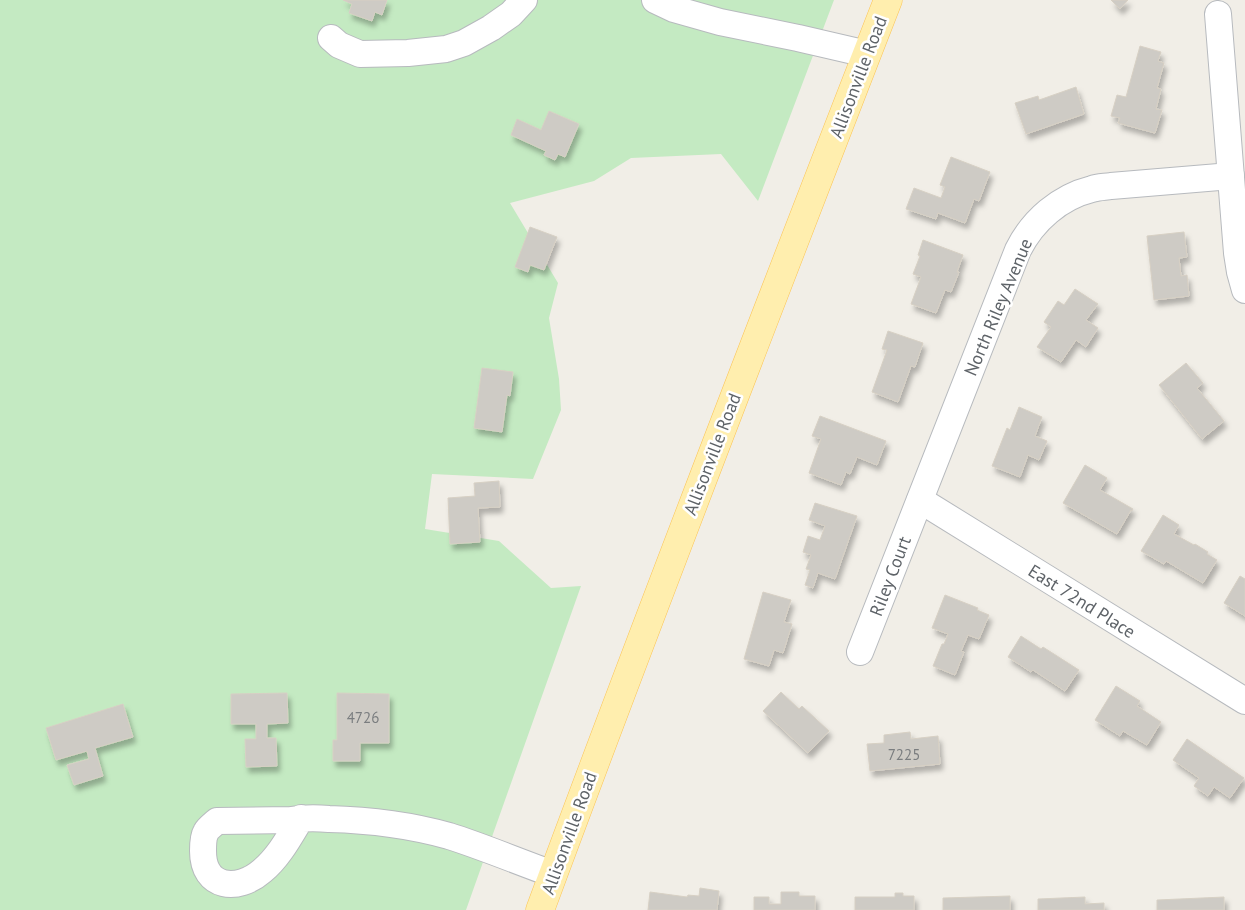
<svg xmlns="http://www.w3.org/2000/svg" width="1245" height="910" font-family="'PT Sans',sans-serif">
  <defs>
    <filter id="shadow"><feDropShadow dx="3" dy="5.5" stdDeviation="2.5" flood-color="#0004"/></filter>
  </defs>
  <rect width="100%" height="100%" fill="#f1eee7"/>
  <polygon fill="#c4eac2" points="0,0 834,0 758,201 721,154 631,158 594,181 510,203 558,283 549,318 559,379 561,410 533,479 432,474 425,529 499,541 551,588 581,586 466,910 0,910"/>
  <g fill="#cecbc5" stroke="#d7d0c4" filter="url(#shadow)">
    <polygon points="343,0 387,0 382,15 375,12 372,21 349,13 352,4"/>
    <polygon points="1111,0 1128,0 1120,9"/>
    <polygon points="1140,46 1161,52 1158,61 1164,63 1157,88 1161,89 1156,109 1162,110 1155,133 1118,123 1120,118 1111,116 1117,95 1126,97"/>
    <polygon points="1076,87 1084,114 1026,134 1015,103 1038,96 1039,100"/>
    <polygon points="549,111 579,124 565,157 558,154 555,160 544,155 546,151 511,135 517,119 541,130"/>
    <polygon points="951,157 990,172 979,201 974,199 965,223 938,213 936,219 906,209 914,188 941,198 945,187 940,185"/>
    <polygon points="530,227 557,237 544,270 530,265 528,272 515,267"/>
    <polygon points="1184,232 1187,257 1179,258 1181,276 1187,275 1189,296 1154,300 1147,236"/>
    <polygon points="923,240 963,255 957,272 959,272 951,292 945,290 936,313 911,304 921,277 913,274 920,256 918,255"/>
    <polygon points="1075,289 1098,304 1086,320 1098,328 1086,347 1076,340 1061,362 1037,347 1051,327 1044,322 1058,301 1064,305"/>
    <polygon points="888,331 923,343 915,367 911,366 898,402 872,392 887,350 882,349"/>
    <polygon points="1186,363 1203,383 1197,388 1224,421 1202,439 1159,385"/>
    <polygon points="482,368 513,372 510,396 507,395 502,432 474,428"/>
    <polygon points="1019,407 1042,417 1035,436 1047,441 1039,460 1028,455 1020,477 992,466 1007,428 1010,430"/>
    <polygon points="820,416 886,441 877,465 857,457 850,474 846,472 841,485 809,473 821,439 812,436"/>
    <polygon points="1085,465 1107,478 1100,490 1133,509 1132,511 1131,510 1117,534 1063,503"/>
    <polygon points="499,481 500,507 478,508 480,542 450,544 448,498 475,496 474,483"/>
    <polygon points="815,503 857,516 835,579 818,573 813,588 805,585 810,570 806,569 811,555 803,552 808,536 820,540 825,526 809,520"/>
    <polygon points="1163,515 1179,525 1174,534 1194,545 1195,544 1208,552 1207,554 1217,560 1203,583 1166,561 1164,564 1141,551"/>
    <polygon points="1240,576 1245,579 1245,616 1224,603"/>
    <polygon points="763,592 791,600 784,622 792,624 783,653 774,650 769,666 744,659"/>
    <polygon points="945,595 978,608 977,610 989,615 979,639 968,635 961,651 964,652 955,675 933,666 942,644 944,644 948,634 932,628"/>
    <polygon points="1021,636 1041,649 1043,647 1079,670 1065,691 1033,670 1031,672 1008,657"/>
    <polygon points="1116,686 1140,701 1137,706 1161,722 1147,745 1123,731 1120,736 1095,720"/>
    <polygon points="781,692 799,709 802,706 829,731 808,753 763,711"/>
    <polygon points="287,693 288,723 267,724 267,738 276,738 277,766 246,767 245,739 256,739 256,724 231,724 231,694"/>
    <polygon points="337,693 389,694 389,743 360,743 360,761 333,761 333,740 337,740"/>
    <polygon points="123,704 133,737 95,748 103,776 74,785 67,765 89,759 87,751 56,760 46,728"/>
    <polygon points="910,732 911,739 938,736 940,764 870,771 867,744 884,743 884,735"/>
    <polygon points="1187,739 1244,778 1230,798 1214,787 1208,796 1194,786 1199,778 1173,760"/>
    <polygon points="700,888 719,891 717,910 648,910 650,892 687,897 688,895 699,896"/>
    <polygon points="781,892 799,892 799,896 815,896 815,910 754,910 754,897 769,897 769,904 781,904"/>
    <polygon points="895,893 903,893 903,896 914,896 914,910 855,910 855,897 895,897"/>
    <polygon points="1010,896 1010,910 943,910 943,898"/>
    <polygon points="1085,897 1085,904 1104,903 1104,910 1038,910 1038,899"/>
    <polygon points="1224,897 1224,910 1157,910 1157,900"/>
  </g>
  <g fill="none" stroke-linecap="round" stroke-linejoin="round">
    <g stroke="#b7babe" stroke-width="28">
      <g id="minor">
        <polyline points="655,0 674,9 720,22 798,38 867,54"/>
        <polyline points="1218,14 1237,253 1240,272 1245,290"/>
        <polyline points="331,38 339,45 360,54 408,53 446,49 464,43 491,28 511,14 524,0"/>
        <polyline points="920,500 1245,701"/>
        <path d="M860,652L1018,250C1033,220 1060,197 1092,189C1098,187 1105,187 1111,186L1231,176"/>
        <path d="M301,818C290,836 279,857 262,871C238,892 203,889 203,851C203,845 203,837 206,832C208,828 214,824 217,821L291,820C303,818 316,818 329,819C369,820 410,825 449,836C484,847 519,862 553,874"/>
      </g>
    </g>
    <g stroke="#fcc454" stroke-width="29">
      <path id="major" d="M540,910C653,605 770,303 888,0"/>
    </g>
    <use href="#minor" stroke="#fff" stroke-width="26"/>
    <use href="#major" stroke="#ffeeae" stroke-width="28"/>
  </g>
  <g text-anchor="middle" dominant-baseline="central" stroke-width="5" stroke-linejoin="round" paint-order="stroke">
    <g font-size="15" fill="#7a7d7f">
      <text x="363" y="717">4726</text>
      <text x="904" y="754">7225</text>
    </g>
    <g font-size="18" fill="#5e6368" stroke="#fff">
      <text transform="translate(858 77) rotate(-69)">Allisonville Road</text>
      <text transform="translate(998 307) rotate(-67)">North Riley Avenue</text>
      <text transform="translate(712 454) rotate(-69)">Allisonville Road</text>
      <text transform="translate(890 576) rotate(-69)">Riley Court</text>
      <text transform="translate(1082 601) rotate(32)">East 72nd Place</text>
      <text transform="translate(569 833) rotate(-70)">Allisonville Road</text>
    </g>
  </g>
</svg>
